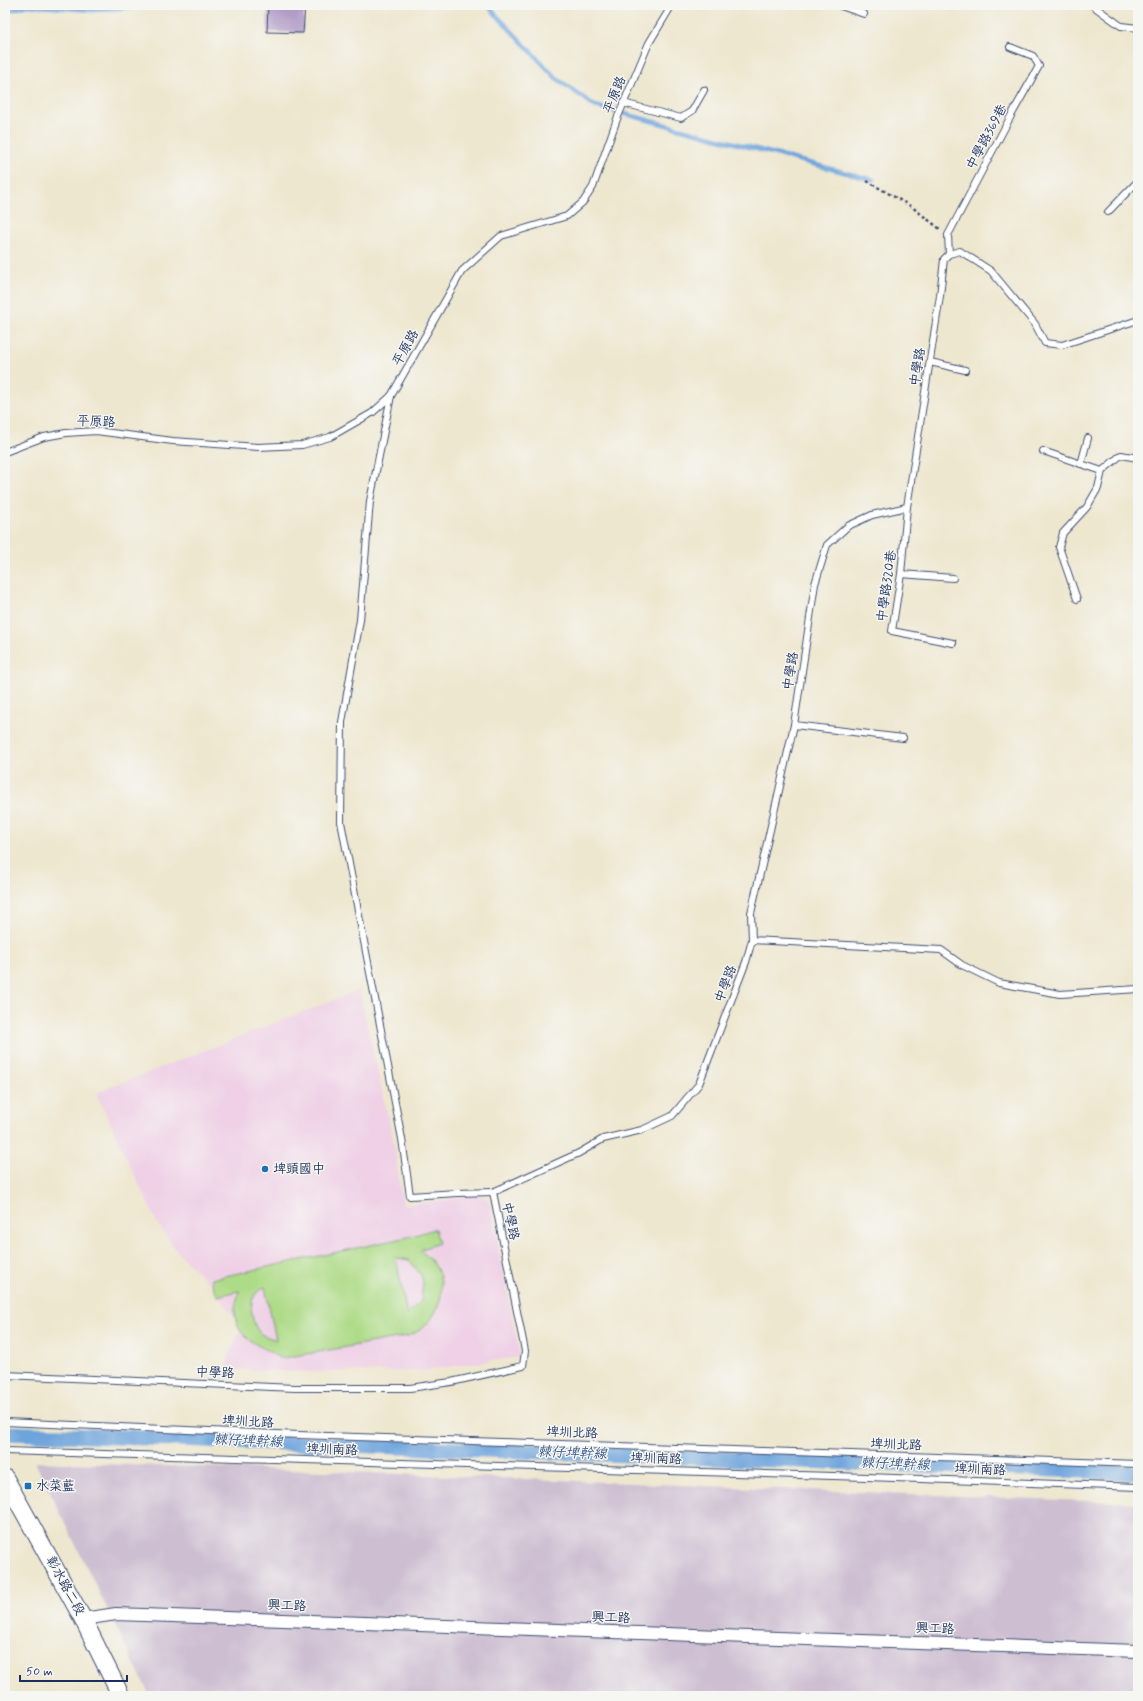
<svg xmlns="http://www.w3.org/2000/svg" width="1143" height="1701" font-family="Mynerve,'LXGW WenKai TC',sans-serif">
  <rect width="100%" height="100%" fill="#f6f6f2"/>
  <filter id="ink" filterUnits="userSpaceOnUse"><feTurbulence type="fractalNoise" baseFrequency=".025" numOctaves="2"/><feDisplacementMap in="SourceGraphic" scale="8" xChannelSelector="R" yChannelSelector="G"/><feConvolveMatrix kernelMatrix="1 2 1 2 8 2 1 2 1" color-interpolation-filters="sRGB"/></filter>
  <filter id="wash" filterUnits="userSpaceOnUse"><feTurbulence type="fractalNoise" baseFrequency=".012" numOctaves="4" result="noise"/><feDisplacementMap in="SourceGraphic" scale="16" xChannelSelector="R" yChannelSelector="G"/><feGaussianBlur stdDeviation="0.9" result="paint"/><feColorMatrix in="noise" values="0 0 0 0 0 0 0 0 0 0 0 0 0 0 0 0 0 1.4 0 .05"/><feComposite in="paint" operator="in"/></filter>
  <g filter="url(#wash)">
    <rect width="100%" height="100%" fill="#eee7cf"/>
    <polygon fill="#efd0e6" points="359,990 394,1144 403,1205 443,1200 468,1195 479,1195 486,1198 490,1204 492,1214 520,1357 418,1371 307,1372 226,1369 230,1352 236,1339 243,1329 207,1281 181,1256 158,1225 96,1093"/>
    <polygon fill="#cdbed2" points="35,1462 323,1471 1138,1503 1138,1696 150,1696"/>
    <path fill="#aedb87" stroke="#648572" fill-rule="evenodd" d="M435,1229L439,1243L422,1249L421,1251C427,1256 432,1260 436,1267C450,1293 435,1327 408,1336L284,1358H279C260,1344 236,1340 235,1313C234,1306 238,1298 239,1291L217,1296L211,1279L408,1237ZM396,1258L409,1260L421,1275L423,1282L421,1301L407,1315ZM265,1287L276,1340C272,1338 265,1337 261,1334C252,1325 248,1305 255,1295C257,1291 262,1289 265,1287Z"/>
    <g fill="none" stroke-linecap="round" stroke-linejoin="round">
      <g stroke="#6ea4dc" stroke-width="4.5">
        <polyline points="487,5 556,78 595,106 873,180"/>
        <polyline points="5,12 27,5 92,10 158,5"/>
      </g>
      <polyline stroke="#6ea4dc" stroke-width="15" points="5,1433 1138,1473"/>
    </g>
    <g id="blocks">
      <polygon fill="#b19bc8" points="268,5 305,5 303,33 267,32"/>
    </g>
  </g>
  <g filter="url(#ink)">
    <use href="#blocks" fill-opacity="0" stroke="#3b4b6f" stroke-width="1"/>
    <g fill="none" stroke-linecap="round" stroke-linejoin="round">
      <g stroke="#3b4b6f" stroke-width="8">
        <g id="lane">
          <polyline points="838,5 864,14"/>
          <polyline points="1092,5 1121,26 1138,28"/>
          <polyline points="623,103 681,118 692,111 704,90"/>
          <polyline points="1108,212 1138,181"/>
          <polyline points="949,254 948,235 1012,114 1039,66 1033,56 1010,47"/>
          <polyline points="930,362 965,370"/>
          <polyline points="391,396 370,501 360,620 342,722 341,822 402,1139 410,1196 457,1193 493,1192"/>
          <polyline points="1043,451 1102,471"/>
          <polyline points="5,452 44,437 66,433 96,431 173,441 258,447 302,445 330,437 372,413 391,396 462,271 501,236 567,216 583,202 593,187 617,119 649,43 672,5"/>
          <polyline points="1081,464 1088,438"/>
          <polyline points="907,507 901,574 892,631 953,643"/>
          <polyline points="901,574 953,578"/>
          <polyline points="1077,599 1059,547 1063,533 1087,507 1098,488 1102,471 1121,455 1138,458"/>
          <polyline points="794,725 903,738"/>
          <polyline points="752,940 941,950 962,965 999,983 1060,994 1138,989"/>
          <polyline points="5,1375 295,1388 410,1388 451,1382 523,1366 525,1351 493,1192 579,1153 603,1139 642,1130 672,1116 699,1084 746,962 752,940 751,913 794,725 815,584 827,545 848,526 872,515 907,507 940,296 944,259 949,254 960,251 991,271 1035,324 1045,343 1062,345 1138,320"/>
          <polyline points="5,1422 299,1435 1138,1464"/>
          <polyline points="5,1451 867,1477 1138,1487"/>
        </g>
      </g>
      <g stroke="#3b4b6f" stroke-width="14">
        <polyline id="street" points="83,1619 116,1614 1138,1651"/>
      </g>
      <g stroke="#3b4b6f" stroke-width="19">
        <polyline id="secondary" points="5,1478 83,1619 121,1696"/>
      </g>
      <polyline stroke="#3b4b6f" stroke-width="2.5" stroke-dasharray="3 3" stroke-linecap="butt" points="867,181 912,207 940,229"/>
      <use href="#lane" stroke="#fff" stroke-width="6"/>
      <use href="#street" stroke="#fff" stroke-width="12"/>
      <use href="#secondary" stroke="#fff" stroke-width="17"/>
    </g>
  </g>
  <g fill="#1f6fb2" stroke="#f6f6f2" stroke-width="1.5">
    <circle cx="265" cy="1169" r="4"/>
    <rect x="24" y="1482" width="8" height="8" rx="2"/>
  </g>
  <g text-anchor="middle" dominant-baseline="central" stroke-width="3" stroke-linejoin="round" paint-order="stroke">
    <g font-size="13" fill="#1b2f5e" stroke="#f6f6f2">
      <text transform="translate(615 95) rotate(-68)">平原路</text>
      <text transform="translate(987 137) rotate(-62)">中學路369巷</text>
      <text transform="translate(406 348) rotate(-61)">平原路</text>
      <text transform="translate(918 367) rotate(-81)">中學路</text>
      <text transform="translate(96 422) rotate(2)">平原路</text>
      <text transform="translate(887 586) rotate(-82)">中學路320巷</text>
      <text transform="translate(791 671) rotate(-81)">中學路</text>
      <text transform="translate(726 984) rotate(-69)">中學路</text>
      <text transform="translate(510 1221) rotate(78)">中學路</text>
      <text transform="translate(215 1373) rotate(2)">中學路</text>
      <text transform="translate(248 1422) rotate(3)">埤圳北路</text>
      <text transform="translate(572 1433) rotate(2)">埤圳北路</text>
      <text transform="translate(896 1445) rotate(2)">埤圳北路</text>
      <text transform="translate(332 1450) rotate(2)">埤圳南路</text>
      <text transform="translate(656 1459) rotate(2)">埤圳南路</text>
      <text transform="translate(980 1470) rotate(2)">埤圳南路</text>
      <text transform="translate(65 1586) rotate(61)">彰水路二段</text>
      <text transform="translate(287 1606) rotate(2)">興工路</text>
      <text transform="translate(611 1618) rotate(2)">興工路</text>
      <text transform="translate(935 1629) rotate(2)">興工路</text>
    </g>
    <g font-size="13" fill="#1b2f5e" stroke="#f6f6f2" text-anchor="start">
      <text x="273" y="1169">埤頭國中</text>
      <text x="36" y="1486">水菜藍</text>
    </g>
    <g font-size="14" font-style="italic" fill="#38588a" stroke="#f6f6f2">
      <text transform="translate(248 1441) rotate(2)">棘仔埤幹線</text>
      <text transform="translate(572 1453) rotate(2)">棘仔埤幹線</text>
      <text transform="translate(895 1464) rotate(2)">棘仔埤幹線</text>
    </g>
  </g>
  <rect width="1143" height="1701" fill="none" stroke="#f6f6f2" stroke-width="20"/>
  <path d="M20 1675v6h107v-6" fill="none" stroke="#1b2f5e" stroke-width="2"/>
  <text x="26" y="1675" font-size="12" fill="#1b2f5e" stroke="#f6f6f2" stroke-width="3" paint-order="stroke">50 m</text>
</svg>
